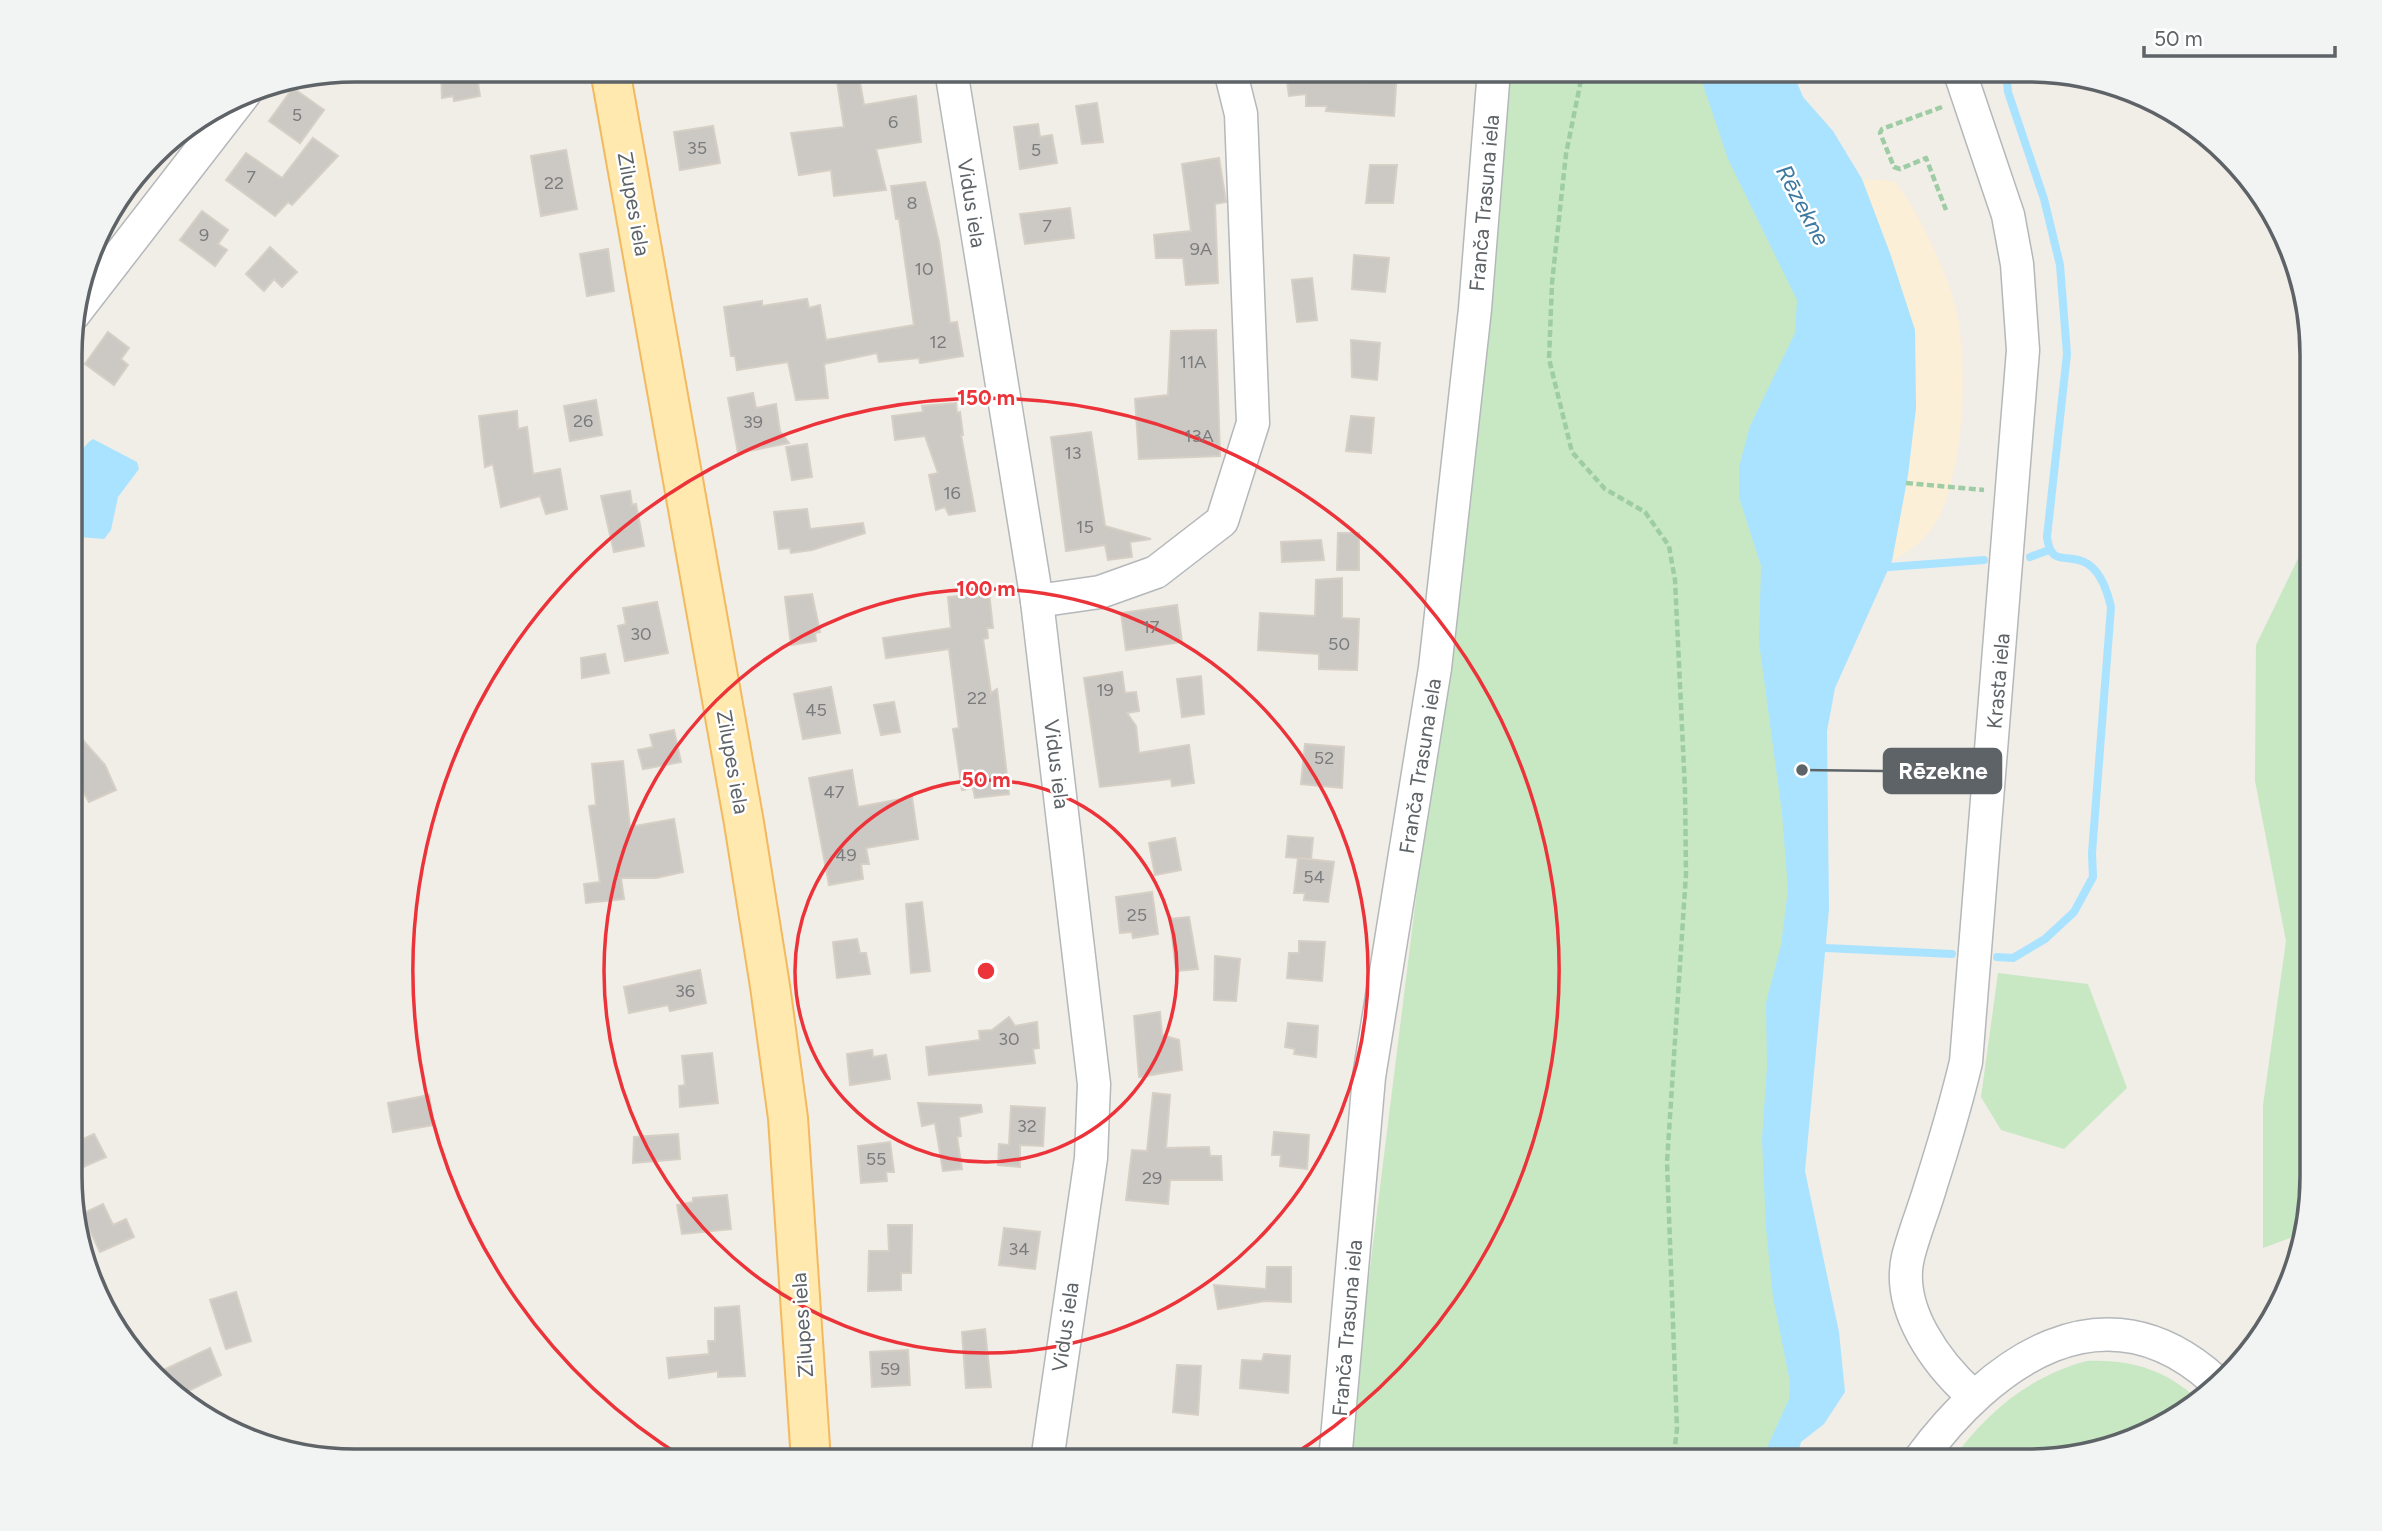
<svg xmlns="http://www.w3.org/2000/svg" width="2382" height="1531" font-family="Figtree,sans-serif">
  <rect width="100%" height="100%" fill="#f1ede7"/>
  <g fill="#c8e8c4">
    <polygon points="1511,70 1747,70 1836,272 1788,1084 1814,1391 1787,1460 1346,1461 1483,359"/>
    <polygon points="2311,532 2311,1194 2304,1233 2263,1248 2263,1105 2286,941 2255,781 2256,645"/>
    <polygon points="1998,973 2088,984 2127,1088 2064,1149 2001,1130 1981,1097"/>
    <path d="M2087,1361C2128,1359 2165,1369 2196,1398L2169,1423L2045,1460H1952C1986,1413 2029,1376 2087,1361Z"/>
  </g>
  <path fill="#fbefd8" d="M1862,179L1894,181C1918,209 1947,272 1956,309C1969,363 1964,470 1938,519C1927,539 1911,551 1892,561L1908,475L1916,408L1915,330Z"/>
  <g fill="#a9e3ff">
    <polygon points="1698,70 1792,70 1803,97 1833,131 1862,179 1890,253 1915,330 1916,408 1908,475 1892,561 1835,688 1827,731 1829,909 1805,1171 1839,1332 1845,1392 1824,1424 1801,1442 1796,1460 1761,1461 1789,1399 1790,1382 1773,1297 1766,1228 1762,1139 1767,1067 1766,1003 1781,945 1788,890 1782,813 1759,642 1761,566 1739,497 1739,467 1750,426 1795,333 1797,300 1728,159"/>
    <path d="M93,439L137,462L139,469L118,497L111,530L104,539L79,537C65,515 68,454 93,439Z"/>
  </g>
  <g fill="none" stroke-linecap="round" stroke-linejoin="round">
    <g stroke="#a9e3ff" stroke-width="8">
      <polyline points="2030,557 2049,550"/>
      <polyline points="1879,564 1889,567 1984,560"/>
      <polyline points="1819,945 1826,948 1952,954"/>
      <path d="M1997,957L2013,958L2045,939L2074,912L2093,877L2092,853L2111,607C2107,591 2102,574 2088,564C2068,551 2051,569 2047,537L2067,354L2060,265L2044,199L2008,92L2006,70"/>
    </g>
  </g>
  <g fill="#ccc8c3" stroke="#d6cfc5" stroke-width="2">
    <polygon points="441,70 476,70 480,96 454,101 453,96 442,98"/>
    <polygon points="1367,70 1397,70 1394,116 1326,111 1327,106 1306,106 1306,94 1289,96 1286,73 1354,76 1355,82 1366,83"/>
    <polygon points="859,77 864,105 916,96 921,142 876,149 886,190 834,196 831,170 799,175 791,133 844,127 837,81"/>
    <polygon points="293,88 324,110 300,143 269,121"/>
    <polygon points="1097,103 1103,142 1082,144 1076,106"/>
    <polygon points="1038,124 1040,137 1052,135 1057,163 1020,169 1014,127"/>
    <polygon points="713,126 720,163 680,170 674,132"/>
    <polygon points="313,138 338,156 292,205 288,202 275,216 226,180 246,153 282,178"/>
    <polygon points="566,150 577,209 541,216 531,156"/>
    <polygon points="1219,158 1226,202 1215,204 1218,283 1186,285 1183,258 1156,258 1154,235 1191,231 1182,164"/>
    <polygon points="1370,165 1397,165 1393,203 1366,203"/>
    <polygon points="925,182 939,242 950,323 957,322 963,356 920,363 919,358 879,362 877,353 824,364 828,398 796,400 788,362 737,370 735,356 731,356 724,307 762,301 762,306 807,299 809,308 820,305 826,340 914,325 899,219 896,219 891,186"/>
    <polygon points="1070,208 1074,238 1025,244 1020,214"/>
    <polygon points="202,211 228,230 218,244 227,250 215,266 180,240"/>
    <polygon points="270,247 297,272 282,287 274,279 264,291 246,274"/>
    <polygon points="608,249 614,291 587,296 580,254"/>
    <polygon points="1354,255 1389,258 1385,292 1352,289"/>
    <polygon points="1312,278 1317,320 1297,322 1292,280"/>
    <polygon points="1216,330 1220,456 1139,459 1135,399 1168,395 1171,331"/>
    <polygon points="108,332 129,348 121,359 128,365 114,385 85,364"/>
    <polygon points="1351,340 1380,343 1377,380 1352,377"/>
    <polygon points="753,393 756,408 776,404 780,431 789,443 738,453 728,398"/>
    <polygon points="596,400 602,435 570,441 564,406"/>
    <polygon points="956,403 957,413 960,412 963,435 961,435 975,511 949,515 945,507 936,510 929,475 938,473 925,436 895,440 892,416 923,412 922,406"/>
    <polygon points="517,411 518,429 527,427 533,474 560,469 567,509 546,514 540,496 501,507 493,464 485,467 479,416"/>
    <polygon points="1351,416 1374,418 1371,453 1346,451"/>
    <polygon points="1091,432 1105,526 1151,539 1130,542 1132,557 1108,560 1105,545 1066,551 1051,437"/>
    <polygon points="807,444 812,477 792,480 786,447"/>
    <polygon points="630,491 632,505 636,504 644,546 614,552 601,496"/>
    <polygon points="807,509 810,529 863,523 865,533 812,550 791,553 790,548 779,549 774,512"/>
    <polygon points="1338,533 1359,533 1359,570 1337,570"/>
    <polygon points="1321,540 1324,560 1282,562 1281,542"/>
    <polygon points="1342,578 1342,618 1359,619 1357,670 1319,669 1319,654 1258,650 1260,613 1315,616 1316,580"/>
    <polygon points="989,592 993,628 987,628 988,638 983,639 991,693 997,689 1009,794 975,798 973,788 962,790 953,729 959,728 949,649 886,658 883,638 951,628 948,597"/>
    <polygon points="812,594 820,632 815,633 816,641 791,645 785,597"/>
    <polygon points="657,602 668,653 625,661 618,626 626,624 623,608"/>
    <polygon points="1177,605 1182,642 1126,650 1121,613"/>
    <polygon points="605,654 609,673 582,678 581,658"/>
    <polygon points="1122,672 1125,693 1136,692 1139,711 1127,713 1136,726 1139,753 1189,745 1194,783 1172,786 1171,779 1100,787 1084,678"/>
    <polygon points="1201,676 1204,714 1182,717 1177,679"/>
    <polygon points="831,687 840,733 803,739 794,694"/>
    <polygon points="894,702 900,732 881,735 874,705"/>
    <polygon points="72,728 105,765 116,790 89,802 72,772"/>
    <polygon points="674,730 681,762 643,769 638,750 653,747 650,735"/>
    <polygon points="1305,744 1344,747 1342,788 1301,784"/>
    <polygon points="623,761 630,827 674,819 683,872 656,878 621,878 624,899 586,903 584,884 600,882 589,806 596,805 592,764"/>
    <polygon points="852,770 858,807 912,797 918,839 866,848 869,864 861,864 863,879 829,885 809,778"/>
    <polygon points="1288,836 1313,838 1311,859 1286,857"/>
    <polygon points="1175,838 1181,870 1155,875 1149,843"/>
    <polygon points="1298,858 1334,862 1328,902 1304,900 1305,893 1294,893"/>
    <polygon points="1152,892 1158,934 1133,938 1132,932 1120,933 1116,897"/>
    <polygon points="922,902 930,971 911,973 906,904"/>
    <polygon points="1189,917 1198,969 1176,971 1170,919"/>
    <polygon points="857,939 860,953 866,953 870,974 837,978 833,942"/>
    <polygon points="1299,941 1325,942 1322,981 1287,978 1289,953 1299,953"/>
    <polygon points="1215,956 1240,959 1236,1001 1214,1000"/>
    <polygon points="700,970 706,1003 670,1011 668,1005 629,1013 624,987"/>
    <polygon points="1160,1012 1162,1035 1179,1040 1182,1070 1139,1077 1134,1016"/>
    <polygon points="1009,1017 1015,1026 1037,1022 1039,1048 1033,1049 1035,1063 929,1075 926,1047 980,1040 979,1031 992,1030"/>
    <polygon points="1288,1023 1318,1026 1316,1057 1294,1054 1295,1049 1285,1047"/>
    <polygon points="872,1050 873,1057 886,1055 890,1079 850,1085 847,1054"/>
    <polygon points="712,1053 718,1103 680,1107 679,1086 685,1085 682,1056"/>
    <polygon points="1153,1093 1170,1095 1166,1148 1209,1147 1210,1156 1221,1156 1222,1180 1170,1180 1168,1204 1126,1200 1132,1150 1147,1151"/>
    <polygon points="429,1095 434,1125 393,1132 388,1103"/>
    <polygon points="918,1103 981,1105 982,1112 959,1117 961,1136 957,1137 962,1169 943,1171 935,1123 922,1126"/>
    <polygon points="1011,1106 1045,1108 1043,1146 1020,1145 1020,1167 998,1165 999,1144 1009,1145"/>
    <polygon points="1274,1132 1309,1135 1307,1169 1280,1166 1281,1155 1272,1155"/>
    <polygon points="94,1134 106,1157 72,1172 72,1144"/>
    <polygon points="678,1134 680,1159 633,1163 634,1137"/>
    <polygon points="890,1142 894,1172 886,1172 887,1181 861,1183 858,1146"/>
    <polygon points="727,1195 731,1229 682,1234 677,1205 693,1202 693,1198"/>
    <polygon points="103,1204 113,1225 126,1219 134,1237 100,1252 82,1214"/>
    <polygon points="888,1225 912,1225 911,1273 901,1273 901,1290 868,1291 869,1251 889,1251"/>
    <polygon points="1004,1228 1040,1232 1035,1269 999,1265"/>
    <polygon points="1267,1267 1291,1267 1291,1302 1265,1301 1218,1309 1214,1285 1266,1289"/>
    <polygon points="236,1292 251,1341 226,1349 210,1300"/>
    <polygon points="739,1306 745,1376 718,1377 718,1371 669,1378 667,1358 709,1354 708,1341 715,1341 715,1308"/>
    <polygon points="985,1329 991,1387 966,1388 962,1332"/>
    <polygon points="210,1348 221,1375 180,1395 159,1372"/>
    <polygon points="908,1350 910,1385 872,1387 870,1352"/>
    <polygon points="1264,1354 1290,1356 1288,1393 1240,1388 1242,1360 1262,1361"/>
    <polygon points="1177,1365 1201,1366 1198,1415 1173,1412"/>
  </g>
  <g fill="none" stroke-linecap="round" stroke-linejoin="round">
    <g stroke="#b4b8bb" stroke-width="35">
      <g id="minor">
        <polyline points="951,70 1037,601 1094,1084 1091,1158 1047,1461"/>
        <path d="M1959,70L2008,215L2017,264L2023,350L1966,1062C1956,1104 1944,1144 1931,1185C1924,1209 1914,1233 1908,1257C1896,1309 1937,1364 1973,1396"/>
        <polyline points="74,314 245,93"/>
        <polyline points="1037,601 1100,592 1156,572 1222,521 1253,423 1241,114 1230,70"/>
        <path d="M1919,1460C1991,1362 2103,1280 2214,1380"/>
        <polyline points="1335,1461 1369,1077 1435,668 1475,309 1494,70"/>
      </g>
    </g>
    <g stroke="#f3b95e" stroke-width="42">
      <polyline id="major" points="610,70 744,823 770,986 788,1118 811,1461"/>
    </g>
    <g stroke="#9ecca5" stroke-width="4.5" stroke-dasharray="7 3.5" stroke-linecap="butt">
      <polyline points="1583,70 1566,154 1552,283 1549,359 1572,452 1605,489 1645,512 1669,546 1675,580 1685,790 1686,874 1667,1162 1677,1429 1673,1461"/>
      <polyline points="1942,107 1882,129 1880,133 1894,167 1900,169 1926,158 1946,210"/>
      <polyline points="1906,483 1984,490"/>
    </g>
    <use href="#minor" stroke="#fff" stroke-width="32"/>
    <use href="#major" stroke="#ffe9ae" stroke-width="38"/>
  </g>
  <g fill="none" stroke="#eb3339" stroke-width="3.5">
    <circle cx="986" cy="971" r="191"/>
    <circle cx="986" cy="971" r="382"/>
    <path d="M687 1460A573 573 0 1 1 1285 1460"/>
  </g>
  <g text-anchor="middle" dominant-baseline="central" stroke-width="5" stroke-linejoin="round" paint-order="stroke">
    <g font-size="18" fill="#7a7c7e">
      <text x="297" y="115">5</text>
      <text x="893" y="122">6</text>
      <text x="697" y="148">35</text>
      <text x="1036" y="150">5</text>
      <text x="251" y="177">7</text>
      <text x="554" y="183">22</text>
      <text x="912" y="203">8</text>
      <text x="1047" y="226">7</text>
      <text x="204" y="235">9</text>
      <text x="1201" y="249">9A</text>
      <text x="924" y="269">10</text>
      <text x="938" y="342">12</text>
      <text x="1193" y="362">11A</text>
      <text x="583" y="421">26</text>
      <text x="753" y="422">39</text>
      <text x="1199" y="436">13A</text>
      <text x="1073" y="453">13</text>
      <text x="952" y="493">16</text>
      <text x="1085" y="527">15</text>
      <text x="1151" y="627">17</text>
      <text x="641" y="634">30</text>
      <text x="1339" y="644">50</text>
      <text x="1105" y="690">19</text>
      <text x="977" y="698">22</text>
      <text x="816" y="710">45</text>
      <text x="1324" y="758">52</text>
      <text x="834" y="792">47</text>
      <text x="846" y="855">49</text>
      <text x="1314" y="877">54</text>
      <text x="1137" y="915">25</text>
      <text x="685" y="991">36</text>
      <text x="1009" y="1039">30</text>
      <text x="1027" y="1126">32</text>
      <text x="876" y="1159">55</text>
      <text x="1152" y="1178">29</text>
      <text x="1019" y="1249">34</text>
      <text x="890" y="1369">59</text>
    </g>
    <g font-size="21" fill="#5e6367" stroke="#fff">
      <text transform="translate(972 203) rotate(81)">Vidus iela</text>
      <text transform="translate(1484 203) rotate(-85)">Franča Trasuna iela</text>
      <text transform="translate(634 204) rotate(80)">Zilupes iela</text>
      <text transform="translate(1998 681) rotate(-85)">Krasta iela</text>
      <text transform="translate(733 762) rotate(80)">Zilupes iela</text>
      <text transform="translate(1057 764) rotate(83)">Vidus iela</text>
      <text transform="translate(1420 766) rotate(-81)">Franča Trasuna iela</text>
      <text transform="translate(802 1325) rotate(-94)">Zilupes iela</text>
      <text transform="translate(1065 1327) rotate(-82)">Vidus iela</text>
      <text transform="translate(1347 1328) rotate(-85)">Franča Trasuna iela</text>
    </g>
    <g font-size="23" font-style="italic" fill="#3d79a1" stroke="#fff">
      <text transform="translate(1803 205) rotate(62)">Rēzekne</text>
    </g>
  </g>
  <path d="M0 0H2382V1531H0ZM355 82H2027A273 273 0 0 1 2300 355V1176A273 273 0 0 1 2027 1449H355A273 273 0 0 1 82 1176V355A273 273 0 0 1 355 82Z" fill="#f2f3f3" fill-rule="evenodd"/>
  <path fill="none" stroke="#5e6367" stroke-width="3.5" d="M355 82H2027A273 273 0 0 1 2300 355V1176A273 273 0 0 1 2027 1449H355A273 273 0 0 1 82 1176V355A273 273 0 0 1 355 82Z"/>
  <circle cx="986" cy="971" r="10" fill="#eb3339" stroke="#fff" stroke-width="3.5"/>
  <g font-size="21" text-anchor="middle" font-weight="bold" fill="#eb3339" stroke="#fff" stroke-width="5" stroke-linejoin="round" paint-order="stroke">
    <text x="986" y="405">150 m</text>
    <text x="986" y="596">100 m</text>
    <text x="986" y="787">50 m</text>
  </g>
  <path fill="none" stroke="#5e6367" stroke-width="2.5" d="M1802 770L1884 771"/>
  <circle fill="#5e6367" stroke="#fff" stroke-width="2.5" cx="1802" cy="770" r="7"/>
  <rect fill="#5e6367" stroke="#5e6367" stroke-width="2.5" x="1884" y="749" width="117" height="44" rx="7"/>
  <g font-size="23" text-anchor="middle" font-weight="bold" fill="#fff">
    <text x="1943" y="779">Rēzekne</text>
  </g>
  <path d="M2144 46v10h191v-10" fill="none" stroke="#5e6367" stroke-width="3.5"/>
  <text x="2154" y="46" font-size="21" fill="#5e6367" stroke="#ffffff" stroke-width="5" paint-order="stroke">50 m</text>
</svg>
